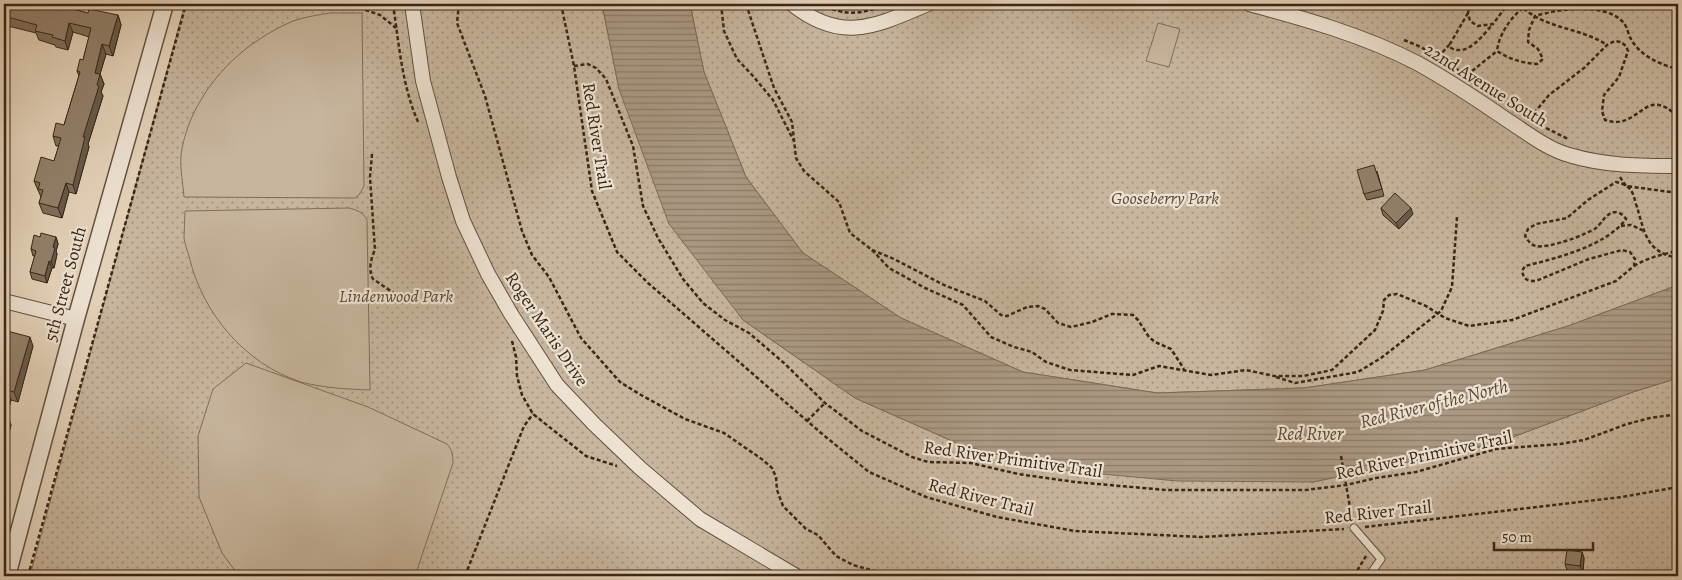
<svg xmlns="http://www.w3.org/2000/svg" width="1682" height="580" font-family="Alegreya,serif">
  <defs>
    <pattern id="park-dots" width="8" height="8" patternUnits="userSpaceOnUse" patternTransform="scale(1.25)"><rect width="8" height="8" fill="#c7b59d"/><path d="M2 2h.1M6 6h.1" fill="none" stroke="#a3937f" stroke-width="1.8" stroke-linecap="round"/></pattern>
    <pattern id="water-rules" width="6" height="5" patternUnits="userSpaceOnUse" patternTransform="scale(1.25)"><rect width="6" height="5" fill="#aa9882"/><path d="M0 2.5h6" fill="none" stroke="#8b7c69"/></pattern>
  </defs>
  <rect width="100%" height="100%" fill="#e4d2b9"/>
  <filter id="stains"><feTurbulence type="fractalNoise" baseFrequency=".004" numOctaves="4"/><feColorMatrix values="0 0 0 0 .2 0 0 0 0 .09 0 0 0 0 .02 0 0 0 .5 -.17"/></filter>
  <radialGradient id="worn" r=".72"><stop offset=".6" stop-color="#630" stop-opacity="0"/><stop offset="1" stop-color="#630" stop-opacity=".3"/></radialGradient>
  <g fill="url(#park-dots)" stroke="#806e5a">
    <polygon points="185,4 602,4 619,89 743,320 855,398 959,444 1313,482 1494,444 1633,392 1678,378 1678,576 30,576"/>
    <polygon points="690,4 1678,4 1678,285 1568,326 1425,370 1304,388 1157,393 1023,372 901,318 803,253 746,177 704,72"/>
  </g>
  <g fill="#c7b59d" stroke="#806e5a">
    <path d="M330,13H362L364,186L359,195L355,198L184,197C183,184 180,169 181,156C182,143 187,130 191,119C211,74 247,41 293,21C304,17 318,15 330,13Z"/>
    <polygon points="1158,23 1180,29 1169,67 1146,61"/>
    <path d="M349,208C357,210 363,212 367,220L370,390C346,389 324,388 301,382C245,364 202,313 189,256C187,250 185,244 184,238C184,229 185,220 185,211Z"/>
    <path d="M246,363L368,407L447,444C452,450 453,455 453,463L415,576H239L222,553L199,497L198,436L213,389Z"/>
  </g>
  <polygon fill="url(#water-rules)" stroke="#7d6b57" points="602,4 690,4 704,72 746,177 803,253 901,318 1023,372 1157,393 1304,388 1425,370 1568,326 1678,285 1678,378 1633,392 1494,444 1313,482 1177,481 1049,469 959,444 855,398 743,320 669,224 619,89"/>
  <g fill="none" stroke-linecap="round" stroke-linejoin="round">
    <g stroke="#64523f" stroke-width="9">
      <polyline id="service" points="1354,528 1381,559 1369,576"/>
    </g>
    <g stroke="#64523f" stroke-width="16">
      <g id="minor">
        <polyline points="412,4 423,81 449,177 463,221 488,274 511,314 557,385 594,424 640,468 700,519 796,576"/>
        <path d="M792,4C842,44 876,26 928,4"/>
        <path d="M1249,4C1306,19 1365,36 1417,63C1448,80 1478,100 1507,120C1526,132 1547,149 1569,155C1605,166 1641,166 1678,166"/>
        <polyline points="4,301 76,319"/>
      </g>
    </g>
    <g stroke="#64523f" stroke-width="19">
      <polyline id="tertiary" points="7,576 76,319 165,4"/>
    </g>
    <g stroke="#392716" stroke-width="2.5" stroke-dasharray="4 2.5" stroke-linecap="butt">
      <polyline points="201,4 225,6 230,4"/>
      <polyline points="327,4 354,6 380,15 396,28"/>
      <path d="M393,4C399,44 402,87 419,124"/>
      <polyline points="459,4 457,23 485,96 522,231 532,255 549,277 581,338 620,382 641,395 685,419 724,433 763,460 772,468 776,477 777,490 783,506 806,529 818,535 836,556 853,565 892,576"/>
      <polyline points="561,4 574,66 592,191 617,252 648,283 821,433 869,472 926,497 997,517 1075,531 1201,537 1344,529"/>
      <polyline points="721,4 724,31 737,59 753,76 773,100 794,141"/>
      <polyline points="746,4 774,88 792,122 796,158 804,171 839,202 850,233 872,250 894,259 944,285 985,301 1001,315 1007,316 1027,307 1038,306 1045,309 1058,323 1071,327 1092,322 1112,314 1133,315 1138,320 1149,337 1155,342 1171,349 1184,369"/>
      <path d="M820,4C847,17 861,14 889,4"/>
      <polyline points="1470,4 1468,13 1470,21 1478,26 1493,24 1508,4"/>
      <path d="M1519,4C1542,29 1580,27 1607,45"/>
      <path d="M1528,4C1513,14 1499,33 1497,51C1509,59 1522,63 1537,64L1543,59L1538,49L1528,42L1529,30L1535,16C1559,9 1604,2 1623,22C1627,26 1628,34 1631,39C1640,56 1661,65 1678,69"/>
      <polyline points="1581,4 1582,4"/>
      <path d="M1468,13L1450,44L1451,48C1468,57 1483,35 1493,24"/>
      <polyline points="1404,40 1421,47 1482,85"/>
      <polyline points="1438,57 1450,44"/>
      <polyline points="574,66 588,64 596,68 606,79 633,146 643,206 658,238 683,279 703,303 725,320 749,333 784,363 825,403 862,431 912,457 928,462 971,463 1018,474 1075,482 1166,490 1306,490 1346,485 1376,478 1416,472 1496,449 1560,444 1584,440 1627,424 1650,418 1678,414"/>
      <polyline points="1467,75 1497,51"/>
      <path d="M1530,118L1549,95L1584,68L1607,45L1615,41L1621,42L1626,46L1628,51L1619,77L1604,95L1602,111L1605,120C1640,132 1644,83 1678,117"/>
      <polyline points="1546,128 1568,139"/>
      <path d="M372,154L370,177L375,250C371,258 368,270 373,279L395,294L401,301"/>
      <polyline points="1620,177 1626,186 1678,193"/>
      <polyline points="1621,226 1631,225 1644,231"/>
      <path d="M872,250L889,268L925,288L963,305L991,337L1014,347L1032,352L1046,362L1070,370L1133,375L1159,366L1211,375L1246,370L1274,376H1303L1332,370L1375,330L1383,311L1384,300L1389,295L1397,294L1426,306L1445,318L1469,326L1512,320L1616,281L1634,266L1635,259L1630,252L1622,250L1589,259L1536,281C1527,281 1524,280 1522,271L1525,266C1557,258 1606,246 1626,219C1624,216 1621,213 1617,212C1606,212 1603,222 1596,228C1586,235 1547,249 1536,246C1530,245 1528,240 1525,236L1528,229L1536,224L1567,218L1588,200L1616,182C1620,183 1624,184 1627,186C1633,191 1634,197 1636,204C1645,232 1645,252 1678,258"/>
      <path d="M1634,266C1647,258 1663,254 1678,251"/>
      <polyline points="512,341 516,357 517,376 522,395 533,414 586,456 617,466"/>
      <polyline points="1276,377 1295,383 1358,372 1381,358 1441,311 1452,287 1457,217"/>
      <polyline points="807,421 825,403"/>
      <polyline points="1341,456 1352,519"/>
      <polyline points="1365,527 1622,497 1678,487"/>
      <polyline points="28,576 186,4"/>
      <polyline points="465,576 524,426 533,414"/>
      <polyline points="1354,576 1366,556"/>
    </g>
    <use href="#service" stroke="#ede2d2" stroke-width="7"/>
    <use href="#minor" stroke="#ede2d2" stroke-width="14"/>
    <use href="#tertiary" stroke="#ede2d2" stroke-width="16"/>
  </g>
  <g fill="#7e6e5c" stroke="#392716">
    <polygon points="4,4 69,8 88,13 118,15 121,25 113,56 106,54 100,74 104,84 101,92 103,96 88,144 89,147 76,194 69,192 62,218 43,213 39,203 41,197 34,181 54,161 59,146 56,146 53,136 64,125 79,76 77,71 83,60 89,37 73,32 68,50 56,47 55,45 39,40 36,33 4,25"/>
    <polygon points="1377,171 1384,196 1367,200 1364,194"/>
    <polygon points="1381,208 1413,214 1399,229 1383,215"/>
    <polygon points="40,237 56,237 58,244 56,251 57,254 54,268 52,268 47,283 32,279 30,272 35,256 33,256 31,249"/>
    <polygon points="4,327 8,328 9,331 33,346 18,402 11,400 7,415 11,425 4,451"/>
    <polygon points="1582,552 1584,558 1583,572 1567,570 1565,564"/>
  </g>
  <g fill="#665a4b" stroke="#392716">
    <polygon points="66,4 68,4 70,11 65,7"/>
    <polygon points="118,15 121,25 113,56 109,46"/>
    <polygon points="69,23 73,32 68,50 65,41"/>
    <polygon points="102,44 106,54 100,74 104,84 101,92 103,96 88,144 89,147 76,194 73,185 95,73"/>
    <polygon points="66,183 69,192 62,218 58,208"/>
    <polygon points="1411,208 1413,214 1399,229 1396,223"/>
    <polygon points="56,237 58,244 56,251 57,254 54,268 51,262 53,247"/>
    <polygon points="49,261 52,268 47,283 45,276"/>
    <polygon points="30,337 33,346 18,402 14,392"/>
    <polygon points="7,390 11,400 5,423 4,421 4,403"/>
    <polygon points="7,415 11,425 4,451 4,428"/>
    <polygon points="1582,552 1584,558 1583,572 1580,566"/>
  </g>
  <g fill="#92806b" stroke="#392716">
    <polygon points="4,4 66,4 65,7 88,13 89,9 118,15 109,46 102,44 95,73 100,74 97,85 99,86 83,137 85,137 73,185 66,183 58,208 39,203 43,190 38,189 40,183 34,181 41,157 54,161 61,138 53,136 56,123 64,125 80,72 77,71 80,59 83,60 91,28 69,23 65,41 52,37 53,35 35,31 37,25 4,16"/>
    <polygon points="1374,165 1382,189 1364,194 1357,170"/>
    <polygon points="1395,193 1411,208 1396,223 1381,208"/>
    <polygon points="41,233 56,237 53,247 55,248 51,262 49,261 45,276 30,272 36,251 31,249 34,235 40,237"/>
    <polygon points="4,327 8,328 7,331 30,337 14,392 7,390 4,403"/>
    <polygon points="4,414 7,415 4,428"/>
    <polygon points="1567,550 1582,552 1580,566 1565,564"/>
  </g>
  <g text-anchor="middle" dominant-baseline="central" stroke-width="4.5" stroke-linejoin="round" paint-order="stroke">
    <g font-size="18" fill="#392716" stroke="#ede2d2">
      <text transform="translate(1486 85) rotate(32)">22nd Avenue South</text>
      <text transform="translate(597 136) rotate(81)">Red River Trail</text>
      <text transform="translate(65 284) rotate(-75)">5th Street South</text>
      <text transform="translate(547 329) rotate(56)">Roger Maris Drive</text>
      <text transform="translate(1424 455) rotate(-12)">Red River Primitive Trail</text>
      <text transform="translate(1013 459) rotate(8)">Red River Primitive Trail</text>
      <text transform="translate(981 497) rotate(14)">Red River Trail</text>
      <text transform="translate(1378 512) rotate(-6)">Red River Trail</text>
    </g>
    <g font-size="18" font-style="italic" fill="#5c4a38" stroke="#ede2d2">
      <text x="1165" y="198">Gooseberry Park</text>
      <text x="396" y="296">Lindenwood Park</text>
    </g>
    <g font-size="19" font-style="italic" fill="#5b4936" stroke="#ede2d2">
      <text transform="translate(1434 404) rotate(-14)">Red River of the North</text>
      <text x="1310" y="434">Red River</text>
    </g>
  </g>
  <rect width="1682" height="580" fill="none" stroke="#e4d2b9" stroke-width="20"/>
  <rect x="5" y="5" width="1672" height="570" fill="none" stroke="#392716" stroke-width="2.5"/>
  <rect x="10" y="10" width="1662" height="560" fill="none" stroke="#392716"/>
  <path d="M1494 542v8h99v-8" fill="none" stroke="#392716" stroke-width="2.5"/>
  <text x="1502" y="542" font-size="15" fill="#392716" stroke="#ede2d2" stroke-width="4" paint-order="stroke">50 m</text>
  <rect width="100%" height="100%" filter="url(#stains)"/>
  <rect width="100%" height="100%" fill="url(#worn)"/>
</svg>
